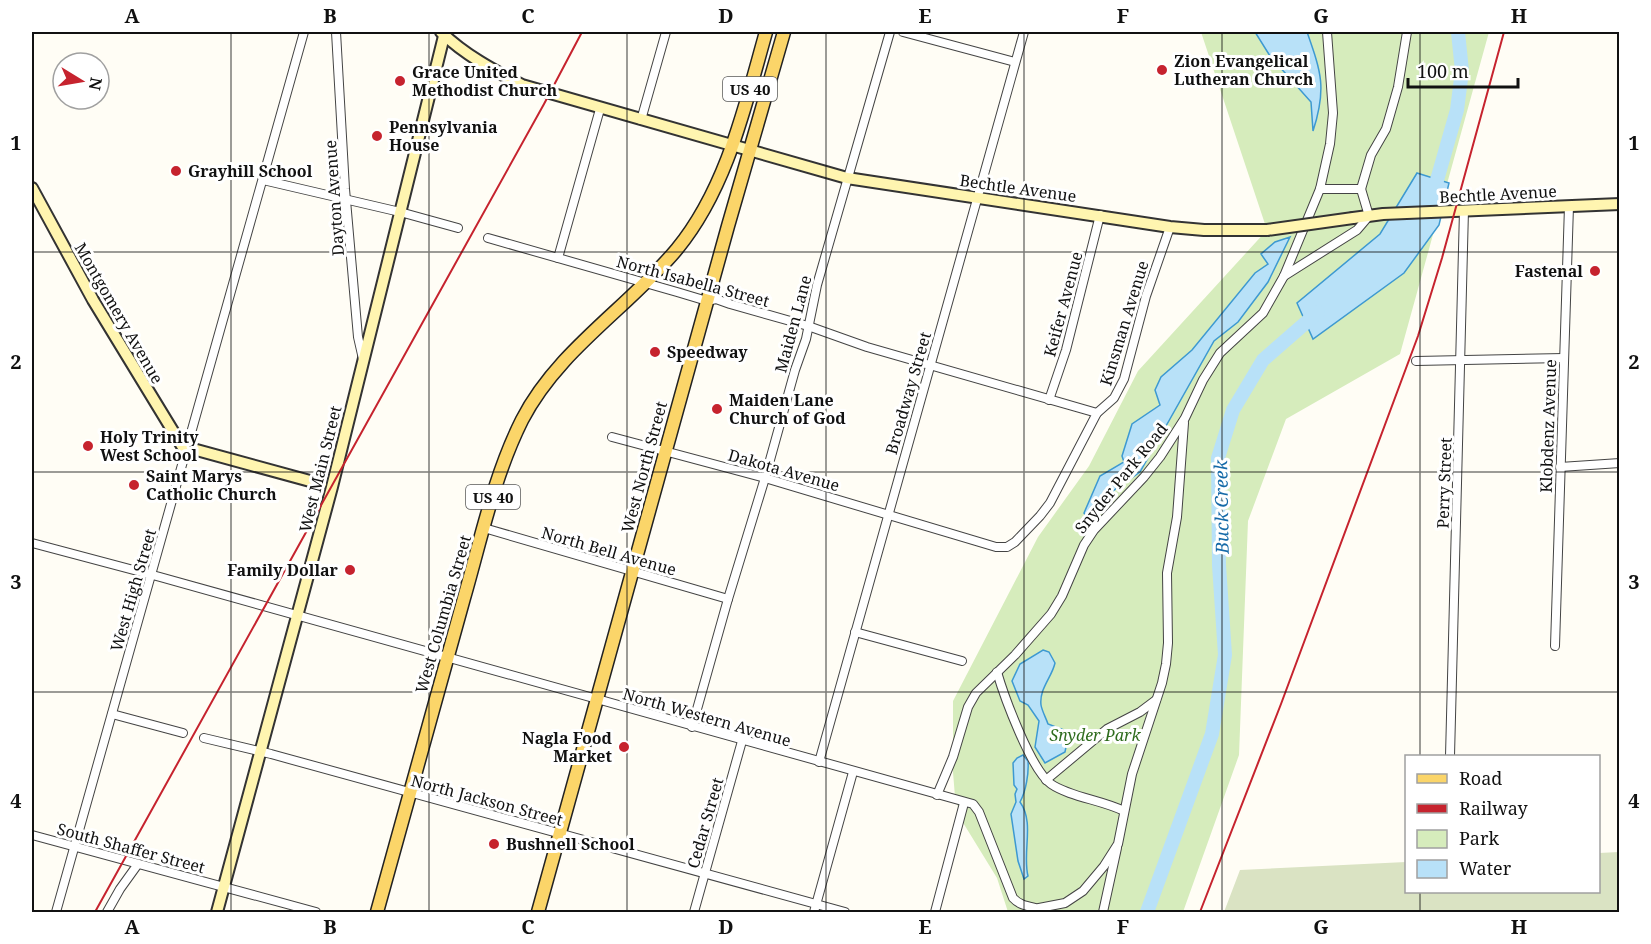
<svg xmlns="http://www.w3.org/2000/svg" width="1651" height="944" font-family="'Noto Serif',serif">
  <rect width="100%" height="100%" fill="#fffdf5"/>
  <polygon fill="#d6ecbc" points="1201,32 1489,32 1400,354 1286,419 1248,521 1239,755 1183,912 1008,912 997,878 962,821 955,797 953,772 953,701 1038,537 1089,466 1138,371 1267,230"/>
  <polygon fill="#dae3c3" points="1619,852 1619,912 1224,912 1240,870 1406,862 1406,892 1598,892 1599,853"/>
  <g fill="#b8e1f8" stroke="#3d99d1" stroke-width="1.5">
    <path d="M1255,32H1307C1321,72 1327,88 1313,131L1311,102L1270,56Z"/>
    <polygon points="1417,173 1449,183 1439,225 1404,273 1313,339 1297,303 1380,234"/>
    <polygon points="1290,237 1268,282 1238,322 1214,341 1140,472 1113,491 1102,511 1091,521 1084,513 1100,476 1124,462 1122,456 1132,424 1160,405 1155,390 1161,377 1192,350 1255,273 1268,264 1261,254 1275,242"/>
    <path d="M1043,650L1049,652L1055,663C1052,677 1039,689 1041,705C1042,711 1046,718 1048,724L1064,730L1067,742L1065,752L1045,763L1035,747L1039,721L1028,705L1020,701L1012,681L1020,664Z"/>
    <path d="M1023,755L1028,761C1029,773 1026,791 1020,802C1035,823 1022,852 1028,876L1024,879L1018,861L1011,814L1016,802L1015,794L1017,789L1014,785L1013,763L1017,758Z"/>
  </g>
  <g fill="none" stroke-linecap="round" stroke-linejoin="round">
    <g stroke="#b8e1f8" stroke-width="14">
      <polyline points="1430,196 1435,187 1457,110 1462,71 1458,32"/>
      <polyline points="1147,912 1212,734 1225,655 1219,565 1218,458 1233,410 1263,360 1318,312"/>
    </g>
    <g stroke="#444" stroke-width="10">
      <g id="street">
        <polyline points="336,32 345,189 358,337 363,359"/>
        <polyline points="903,32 1015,62"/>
        <polyline points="641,120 666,32"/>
        <polyline points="263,180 400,212 458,228"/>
        <polyline points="1320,189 1361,189 1371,155 1386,129 1398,87 1407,32"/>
        <polyline points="488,238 677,292 707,301 716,299 730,304 808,326 867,347 1097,413"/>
        <polyline points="558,258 600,109"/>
        <polyline points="1284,276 1357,230 1369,216 1361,189"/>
        <polyline points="1416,361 1564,358"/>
        <polyline points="1049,400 1066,350 1100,215"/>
        <polyline points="612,437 765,478 996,547 1007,547 1015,542 1040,516 1050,503 1097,413 1114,398 1124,379 1146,296 1170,227"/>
        <polyline points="1560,467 1620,463"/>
        <polyline points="484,528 728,599"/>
        <path d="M32,543L160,577L973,804L979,812L1013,898C1022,908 1035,906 1047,912"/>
        <polyline points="855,632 962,661"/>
        <polyline points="1555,646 1569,206"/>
        <path d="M997,672C1004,696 1031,770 1051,784C1070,797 1102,800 1124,811"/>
        <polyline points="112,714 183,733"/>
        <polyline points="692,727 728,599 765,478 795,370 806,339 817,285 890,32"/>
        <polyline points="204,738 271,754 845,912"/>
        <polyline points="1450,756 1464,210"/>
        <polyline points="819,762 1024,32"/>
        <polyline points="1046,780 1107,729 1140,712 1156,700"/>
        <polyline points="937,795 953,757 968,707 976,693 1015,655 1051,614 1062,596 1084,545 1094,530 1144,477 1160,457 1185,418 1203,380 1220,353 1263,313 1284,276 1320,189 1330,144 1333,113 1327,32"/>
        <polyline points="32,835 316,912"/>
        <polyline points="1039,908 1065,903 1083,891 1104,866 1118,844 1132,774 1162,683 1166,664 1168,643 1167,573 1177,517 1184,423"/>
        <polyline points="56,912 304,32"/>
        <polyline points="107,912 120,889 138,864"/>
        <polyline points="694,912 742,741"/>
        <polyline points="814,912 853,772"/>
        <polyline points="935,912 964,803"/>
        <polyline points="1103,912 1117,848"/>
      </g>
    </g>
    <g stroke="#333" stroke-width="14">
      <g id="secondary">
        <path d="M441,32C465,55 493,70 522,85L847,178L1170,227L1204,230H1267"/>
        <polyline points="32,188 93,300 182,446 321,484"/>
        <polyline points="1353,218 1383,214 1620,204"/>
        <polyline points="217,912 332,487 445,32"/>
      </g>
    </g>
    <g stroke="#222" stroke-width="15">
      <g id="primary">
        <path d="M377,912C406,808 435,703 464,598C481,539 494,476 522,420C558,350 628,308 677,249C727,188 745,106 766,32"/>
        <polyline points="538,912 728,226 784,32"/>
      </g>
    </g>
    <use href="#street" stroke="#fff" stroke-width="8"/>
    <use href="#secondary" stroke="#fff5b0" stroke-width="10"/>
    <use href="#primary" stroke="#fbd569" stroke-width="12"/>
    <g stroke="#c6232e" stroke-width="2">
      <polyline points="95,912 544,104 582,32"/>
      <polyline points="1200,912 1281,704 1418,336 1442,258 1504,32"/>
    </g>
    <g stroke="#333" stroke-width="14" stroke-linecap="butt">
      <polyline id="secondary-bridge" points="1267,230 1353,218"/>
    </g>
    <use href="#secondary-bridge" stroke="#fff5b0" stroke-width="10"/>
  </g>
  <path fill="none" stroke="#111" stroke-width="1.5" stroke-opacity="0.55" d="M231,32V912M429,32V912M627,32V912M826,32V912M1024,32V912M1222,32V912M1420,32V756M32,252H1620M32,472H1620M32,692H1620M1420,892V912"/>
  <g fill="#c6232e" stroke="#fff" stroke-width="2">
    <circle cx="1162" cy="70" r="6"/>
    <circle cx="400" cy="81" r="6"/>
    <circle cx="377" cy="136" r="6"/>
    <circle cx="176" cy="171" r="6"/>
    <circle cx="1595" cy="271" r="6"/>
    <circle cx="655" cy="352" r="6"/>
    <circle cx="717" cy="409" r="6"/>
    <circle cx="88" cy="446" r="6"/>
    <circle cx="134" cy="485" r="6"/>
    <circle cx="350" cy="570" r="6"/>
    <circle cx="624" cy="747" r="6"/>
    <circle cx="494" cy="844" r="6"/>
  </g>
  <g text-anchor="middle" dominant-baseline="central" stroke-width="6" stroke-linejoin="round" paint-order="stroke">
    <g fill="#fff" stroke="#585858" stroke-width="1.5">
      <rect x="723" y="77" width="54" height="24" rx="4.5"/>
      <rect x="466" y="485" width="54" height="24" rx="4.5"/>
    </g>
    <g font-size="15" font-weight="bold" fill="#111">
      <text x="750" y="89">US 40</text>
      <text x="493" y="497">US 40</text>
    </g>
    <g font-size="16" font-weight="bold" fill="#111" stroke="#fff" text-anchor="start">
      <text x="1174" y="61">Zion Evangelical<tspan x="1174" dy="18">Lutheran Church</tspan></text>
      <text x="412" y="72">Grace United<tspan x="412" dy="18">Methodist Church</tspan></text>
      <text x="389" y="127">Pennsylvania<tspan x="389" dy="18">House</tspan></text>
      <text x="188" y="171">Grayhill School</text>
      <text x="1583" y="271" text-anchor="end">Fastenal</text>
      <text x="667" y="352">Speedway</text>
      <text x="729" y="400">Maiden Lane<tspan x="729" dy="18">Church of God</tspan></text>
      <text x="100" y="437">Holy Trinity<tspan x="100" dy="18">West School</tspan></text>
      <text x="146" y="476">Saint Marys<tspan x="146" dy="18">Catholic Church</tspan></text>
      <text x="338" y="570" text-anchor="end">Family Dollar</text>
      <text x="612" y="738" text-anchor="end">Nagla Food<tspan x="612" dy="18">Market</tspan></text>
      <text x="506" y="844">Bushnell School</text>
    </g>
    <g font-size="16" fill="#111" stroke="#fff">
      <text transform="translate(1018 188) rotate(8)">Bechtle Avenue</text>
      <text transform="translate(1498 194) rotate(-3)">Bechtle Avenue</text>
      <text transform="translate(334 198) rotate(-94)">Dayton Avenue</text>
      <text transform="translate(693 281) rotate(15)">North Isabella Street</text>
      <text transform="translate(1063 304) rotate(-75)">Keifer Avenue</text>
      <text transform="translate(119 313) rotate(60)">Montgomery Avenue</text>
      <text transform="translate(1124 323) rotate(-73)">Kinsman Avenue</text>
      <text transform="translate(793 324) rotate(-75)">Maiden Lane</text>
      <text transform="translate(908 393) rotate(-74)">Broadway Street</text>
      <text transform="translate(1548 426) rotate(-88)">Klobdenz Avenue</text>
      <text transform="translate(644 467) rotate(-75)">West North Street</text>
      <text transform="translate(320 469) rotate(-76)">West Main Street</text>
      <text transform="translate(784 470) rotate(16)">Dakota Avenue</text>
      <text transform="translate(1121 478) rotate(-51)">Snyder Park Road</text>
      <text transform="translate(1444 483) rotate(-88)">Perry Street</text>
      <text transform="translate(609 551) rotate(16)">North Bell Avenue</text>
      <text transform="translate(133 590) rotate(-74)">West High Street</text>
      <text transform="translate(443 614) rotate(-74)">West Columbia Street</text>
      <text transform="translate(707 717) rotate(16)">North Western Avenue</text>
      <text transform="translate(487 800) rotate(15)">North Jackson Street</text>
      <text transform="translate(705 823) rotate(-74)">Cedar Street</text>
      <text transform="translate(131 848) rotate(15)">South Shaffer Street</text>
    </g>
    <g font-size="16" font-style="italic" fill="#2f6c1e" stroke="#fff">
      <text x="1095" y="735">Snyder Park</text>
    </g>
    <g font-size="18" font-style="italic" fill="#156aa8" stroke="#fff">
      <text transform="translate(1221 507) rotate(-91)">Buck Creek</text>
    </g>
  </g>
  <rect width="1651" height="944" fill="none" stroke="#ffffff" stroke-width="66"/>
  <rect x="1405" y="755" width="195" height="138" fill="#ffffff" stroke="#a0a0a0" stroke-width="1.5"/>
  <rect x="1417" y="774" width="30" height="9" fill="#fbd569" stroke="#a0a0a0" stroke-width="1.5"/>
  <text x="1459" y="785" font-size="18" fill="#111111">Road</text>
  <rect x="1417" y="804" width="30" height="9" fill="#c6232e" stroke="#a0a0a0" stroke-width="1.5"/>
  <text x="1459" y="815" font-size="18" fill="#111111">Railway</text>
  <rect x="1417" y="830" width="30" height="18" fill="#d6ecbc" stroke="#a0a0a0" stroke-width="1.5"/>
  <text x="1459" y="845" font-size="18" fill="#111111">Park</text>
  <rect x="1417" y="860" width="30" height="18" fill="#b8e1f8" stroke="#a0a0a0" stroke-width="1.5"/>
  <text x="1459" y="875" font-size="18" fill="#111111">Water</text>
  <g transform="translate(81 81) rotate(101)"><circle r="28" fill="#ffffff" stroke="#a0a0a0" stroke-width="1.5"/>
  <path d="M0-4.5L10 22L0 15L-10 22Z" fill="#c6232e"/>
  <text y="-9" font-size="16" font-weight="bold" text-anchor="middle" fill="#111111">N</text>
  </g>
  <path d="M1408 78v9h110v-9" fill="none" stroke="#111111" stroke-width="3"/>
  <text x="1417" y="78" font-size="18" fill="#111111" stroke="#ffffff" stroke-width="4.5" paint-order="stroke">100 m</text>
  <rect x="33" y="33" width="1585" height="878" fill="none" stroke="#111" stroke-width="2"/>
  <g font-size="20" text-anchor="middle" font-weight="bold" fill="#111">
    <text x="132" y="23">A</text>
    <text x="330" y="23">B</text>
    <text x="528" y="23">C</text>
    <text x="726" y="23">D</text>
    <text x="925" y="23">E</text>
    <text x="1123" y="23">F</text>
    <text x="1321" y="23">G</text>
    <text x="1519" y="23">H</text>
    <text x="16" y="150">1</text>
    <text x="1634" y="150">1</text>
    <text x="16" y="369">2</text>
    <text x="1634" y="369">2</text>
    <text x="16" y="589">3</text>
    <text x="1634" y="589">3</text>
    <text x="16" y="808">4</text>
    <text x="1634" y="808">4</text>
    <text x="132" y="934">A</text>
    <text x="330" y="934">B</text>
    <text x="528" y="934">C</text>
    <text x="726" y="934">D</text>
    <text x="925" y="934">E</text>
    <text x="1123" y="934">F</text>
    <text x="1321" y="934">G</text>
    <text x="1519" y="934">H</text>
  </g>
</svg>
